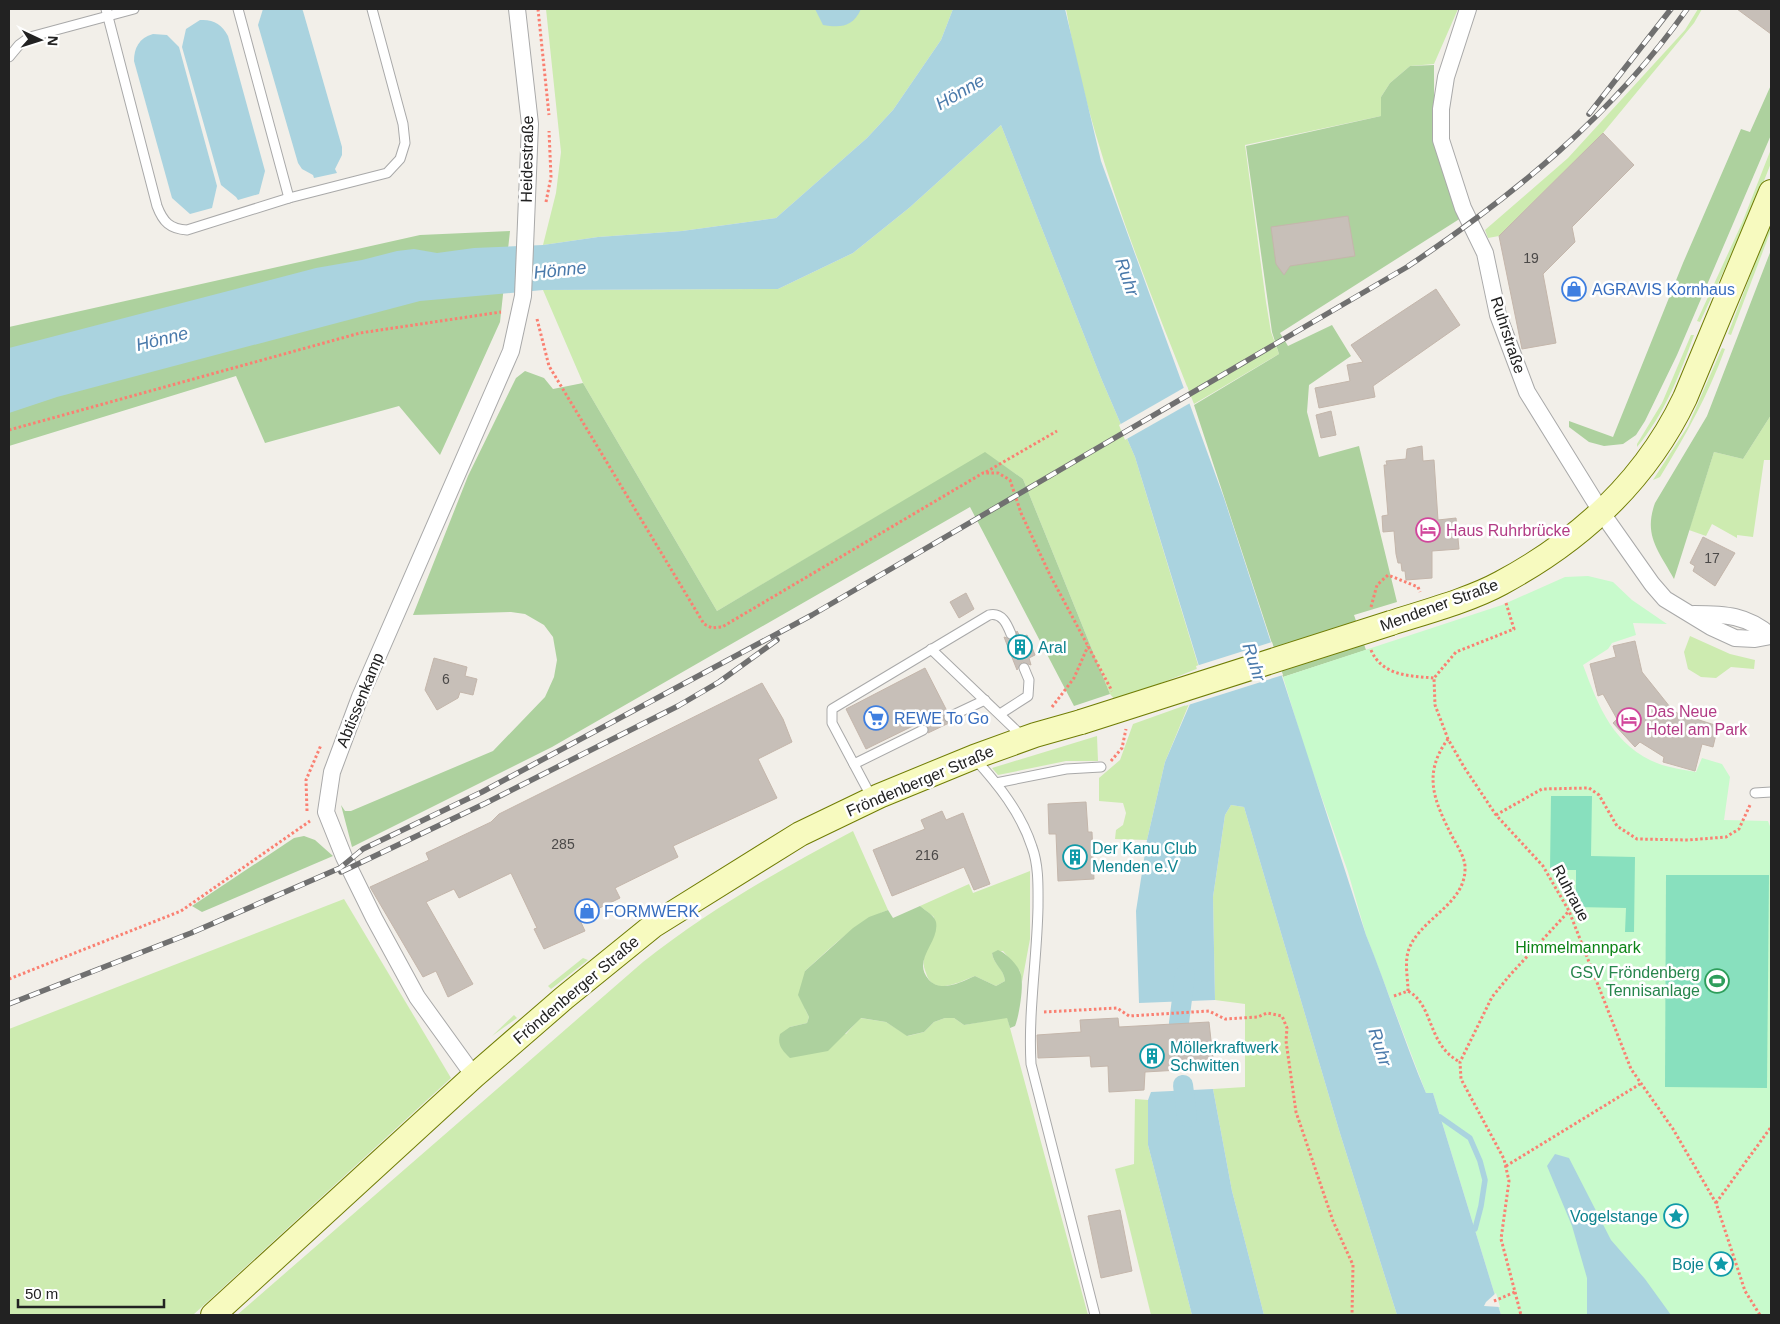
<svg xmlns="http://www.w3.org/2000/svg" width="1780" height="1324" font-family="Helvetica,sans-serif">
  <rect width="100%" height="100%" fill="#f2efe9"/>
  <g fill="#cdebb0">
    <polygon points="546,9 953,9 941,40 893,110 867,138 776,218 682,231 598,237 543,245 556,193 561,152"/>
    <path d="M1066,9H1458L1434,64L1410,66L1390,83L1381,97V116L1245,145L1266,302L1271,332L1279,354L1194,404C1143,275 1090,146 1066,9Z"/>
    <polygon points="1698,9 1702,9 1694,23 1603,133 1499,236 1488,238 1485,230 1568,158 1685,30"/>
    <polygon points="1001,125 1101,378 1135,457 1199,668 1116,701 1110,694 1023,479 985,453 717,611 583,383 543,290 778,289 853,253 909,208"/>
    <polygon points="1771,149 1771,163 1756,201 1700,322 1697,321 1742,223"/>
    <polygon points="1771,221 1771,230 1731,335 1728,334"/>
    <path d="M1691,335H1694C1680,374 1664,415 1637,447V444L1662,403Z"/>
    <path d="M1722,348L1725,349C1708,395 1686,435 1660,477L1653,480L1688,426Z"/>
    <polygon points="1771,415 1771,460 1764,460 1753,537 1737,535 1737,538 1712,524 1706,536 1689,530 1714,452 1743,459"/>
    <polygon points="1690,636 1730,654 1755,660 1754,669 1731,667 1716,678 1701,677 1688,669 1684,652"/>
    <polygon points="1189,704 1165,762 1147,840 1115,839 1116,830 1123,825 1126,813 1123,803 1099,801 1099,778 1120,760 1133,724"/>
    <polygon points="1097,736 1098,761 1066,761 998,775 992,768"/>
    <polygon points="1231,805 1244,807 1339,1130 1397,1315 1264,1315 1232,1191 1213,1089 1245,1087 1245,1004 1215,1000 1213,897 1225,815"/>
    <path d="M853,831L888,910C854,923 831,948 805,971V1009L809,1017L807,1023L790,1027L846,1034L860,1018L886,1022L908,1036L924,1032L934,1022L945,1018H954L964,1025L1007,1017L1088,1315H237L643,962C710,909 778,871 853,831Z"/>
    <path d="M1030,871V939L1022,982L1020,971L1003,951L992,953C993,964 1004,968 1005,981L996,986L975,976C959,982 933,997 926,973C923,966 923,961 925,954C929,936 935,938 934,917L920,906L969,884L973,893Z"/>
    <polygon points="344,899 451,1078 193,1315 9,1315 9,1029"/>
    <polygon points="583,958 588,960 551,989 548,986"/>
    <polygon points="514,1015 517,1018 492,1036"/>
    <polygon points="1135,1099 1148,1100 1148,1145 1192,1315 1151,1315 1115,1169 1134,1164"/>
  </g>
  <g fill="#add19e">
    <polygon points="1434,65 1434,142 1446,182 1461,218 1280,333 1288,346 1332,325 1351,356 1309,385 1307,412 1319,457 1359,446 1397,602 1354,615 1366,650 1283,677 1194,405 1279,354 1272,332 1246,146 1381,116 1381,97 1390,83 1410,66"/>
    <polygon points="1771,85 1771,135 1677,355 1645,421 1636,435 1623,444 1604,446 1589,442 1569,427 1569,421 1613,437 1683,263 1741,129 1750,132"/>
    <polygon points="510,231 500,322 440,455 399,406 265,443 236,376 9,446 9,327 420,235"/>
    <path d="M1771,250V415L1743,459L1714,452L1674,579C1659,551 1643,536 1655,503L1707,416Z"/>
    <polygon points="525,371 544,378 553,389 583,383 717,611 985,452 1023,479 1110,694 1074,706 970,507 552,747 352,847 341,805 345,811 351,811 493,751 545,697 554,677 557,660 553,637 544,625 525,614 511,612 413,615 468,476 516,378"/>
    <polygon points="304,836 315,840 333,856 202,912 192,906 294,838"/>
    <path d="M920,906C926,911 934,915 936,922C940,942 911,960 929,980C941,993 961,982 975,976L996,986L1005,981C1004,969 993,964 992,953L998,950C1006,953 1017,964 1020,972C1025,981 1019,1017 1015,1026L1010,1028L1007,1018L964,1025L954,1018H945L934,1022L924,1032L907,1036L886,1022L861,1018L828,1051L790,1058C782,1050 777,1045 780,1034L790,1027L807,1023L809,1017L798,995L805,971L853,928L869,917L888,910L893,918Z"/>
  </g>
  <path fill="#c8facc" d="M1588,576L1613,582L1632,600L1667,624L1633,623L1636,635L1612,643L1608,649L1583,665C1599,708 1614,748 1662,765C1672,768 1685,770 1696,772L1702,758L1722,764L1730,777L1724,820L1768,821L1771,829V1315H1501L1433,1093H1426L1366,935L1348,872L1305,750L1283,677L1502,605L1565,577Z"/>
  <g fill="#88e0be">
    <polygon points="1551,796 1592,796 1591,856 1635,857 1634,932 1625,932 1626,908 1576,907 1576,870 1550,870"/>
    <polygon points="1666,875 1769,875 1767,1088 1665,1087"/>
  </g>
  <g fill="#aad3df">
    <polygon points="263,9 302,9 303,11 342,147 342,155 335,169 337,173 314,178 313,175 302,169 298,163 258,25"/>
    <path d="M815,9H861C853,27 841,28 823,25Z"/>
    <path d="M953,9H1065L1101,161L1224,498L1366,935C1387,987 1404,1041 1426,1093H1433L1501,1315H1397L1339,1130L1244,807L1231,805L1225,815L1213,897L1215,1000L1139,1003L1136,911L1147,840L1165,762L1202,676L1135,457L1101,378L1001,125L909,208L853,253L778,289L543,290L420,301L57,397L9,413V348L316,268L362,260L397,251L414,249L437,253L474,248L543,245L598,237L682,231L776,218L867,138L893,110L941,40Z"/>
    <path d="M200,20C213,19 222,24 228,36L265,171L259,194L238,200L236,197L221,185L182,47L186,29Z"/>
    <path d="M153,34L167,35L179,47L217,186L212,208L190,214L172,198L134,61C134,48 139,38 153,34Z"/>
    <polygon points="1213,1089 1232,1191 1264,1315 1192,1315 1148,1145 1148,1100 1151,1092"/>
    <polygon points="1555,1154 1569,1158 1611,1240 1645,1279 1671,1315 1587,1315 1587,1278 1572,1226 1547,1166"/>
  </g>
  <g fill="#f2efe9">
    <polygon points="1187,386 1192,402 1125,440 1119,425"/>
    <polygon points="1272,642 1283,675 1185,706 1199,676 1196,666"/>
    <polygon points="1496,1293 1500,1307 1484,1306 1486,1302"/>
  </g>
  <g fill="none" stroke-linecap="round" stroke-linejoin="round">
    <polyline stroke="#aad3df" stroke-width="5.5" points="1440,1117 1470,1138 1480,1161 1485,1180 1481,1206 1475,1229"/>
    <g stroke="#aad3df" stroke-width="20">
      <polyline points="1179,1023 1185,975"/>
      <polyline points="1183,1085 1187,1117"/>
    </g>
  </g>
  <g fill="#c7bfb8" stroke="#c4b6ab">
    <polygon points="1737,9 1771,9 1771,34"/>
    <polygon points="1603,133 1634,165 1572,227 1575,242 1543,274 1556,343 1522,349 1499,236"/>
    <polygon points="1348,216 1355,256 1290,266 1284,275 1276,264 1271,227"/>
    <polygon points="1436,289 1460,325 1373,386 1375,397 1319,408 1315,388 1350,381 1347,365 1363,362 1351,345"/>
    <polygon points="1331,411 1336,435 1321,438 1316,415"/>
    <polygon points="1422,446 1423,461 1434,460 1438,520 1456,518 1459,549 1432,551 1432,578 1406,580 1405,571 1402,571 1401,563 1398,563 1396,554 1394,531 1383,532 1382,516 1388,515 1384,465 1387,465 1386,461 1406,459 1407,449"/>
    <polygon points="1703,537 1735,553 1715,586 1693,571 1695,566 1690,563"/>
    <polygon points="966,593 974,609 959,618 950,602"/>
    <polygon points="1017,631 1021,638 1027,635 1035,655 1029,658 1031,665 1022,662 1017,670 1004,637 1014,640"/>
    <polygon points="1635,641 1642,672 1674,712 1718,726 1713,747 1702,744 1695,771 1663,762 1664,757 1640,742 1635,747 1613,723 1617,719 1603,694 1598,696 1590,664 1616,657 1613,646"/>
    <polygon points="434,658 467,667 465,676 477,679 473,695 460,692 458,698 437,710 425,690"/>
    <polygon points="925,668 947,711 943,719 949,723 928,733 928,727 919,723 866,749 846,709"/>
    <polygon points="762,683 783,719 792,742 758,759 777,798 673,846 678,857 615,888 620,898 579,918 585,931 544,949 534,929 537,928 511,873 459,898 454,889 426,902 473,984 448,997 436,971 423,977 370,887 429,860 426,853 491,822 499,814"/>
    <polygon points="1086,802 1088,832 1092,832 1094,879 1058,881 1056,834 1049,834 1048,804"/>
    <polygon points="942,811 946,820 963,813 990,884 974,890 964,867 892,896 873,850 925,829 921,820"/>
    <polygon points="1118,1018 1119,1027 1209,1022 1214,1068 1145,1072 1144,1090 1109,1092 1108,1066 1091,1067 1090,1056 1038,1058 1037,1035 1081,1032 1080,1020"/>
    <polygon points="1120,1210 1132,1271 1101,1278 1088,1216"/>
  </g>
  <g fill="none" stroke-linecap="round" stroke-linejoin="round">
    <g stroke="#a9a9a9" stroke-width="11">
      <g id="lane">
        <path d="M106,9L157,206C163,222 170,229 187,230L289,198L387,173L400,159L405,143L403,124L372,9"/>
        <polyline points="238,9 289,198"/>
        <polyline points="9,57 19,45 30,37 134,9"/>
        <polyline points="931,649 1023,737"/>
        <polyline points="1000,714 1028,696 1029,680 1024,668"/>
        <polyline points="949,717 985,700"/>
        <path d="M974,758C998,784 1021,813 1032,847C1039,866 1038,888 1038,907C1037,960 1028,1012 1031,1064L1095,1315"/>
        <polyline points="854,764 923,730"/>
        <polyline points="996,783 1066,769 1101,767"/>
        <polyline points="1755,793 1771,792"/>
        <path d="M872,798L832,723V709L989,615C1002,612 1007,624 1011,634"/>
      </g>
    </g>
    <g stroke="#a9a9a9" stroke-width="18">
      <g id="street">
        <polyline points="1468,9 1446,77 1441,109 1441,140 1463,208 1485,253 1498,315 1527,392 1602,513 1652,584 1665,599 1711,627 1735,638 1755,639 1771,636"/>
        <path d="M1694,614C1725,614 1747,615 1771,636"/>
        <polyline points="474,1076 417,997 374,918 344,857 326,812 332,772 360,697 511,351 523,296 530,124 517,9"/>
      </g>
    </g>
    <g stroke="#707d05" stroke-width="26">
      <g id="secondary">
        <path d="M1391,623C1425,612 1470,600 1501,583C1581,540 1646,480 1685,398L1771,192"/>
        <polyline points="213,1315 474,1076 564,998 654,925 800,834 879,796 974,757 1035,735 1081,722"/>
      </g>
    </g>
    <g stroke="#fa8072" stroke-width="3" stroke-dasharray="2.5 2.5" stroke-linecap="butt">
      <polyline points="538,9 549,115"/>
      <polyline points="546,202 551,177 549,131"/>
      <polyline points="537,319 549,366 704,624 712,628 722,627 983,473 998,473 1010,480 1021,513 1050,575 1112,691"/>
      <polyline points="9,430 360,333 501,312"/>
      <polyline points="986,472 1057,431"/>
      <polyline points="1506,603 1514,629 1456,652 1434,678 1435,705 1448,739 1464,767 1496,815 1543,866 1569,911 1631,1069 1673,1129 1716,1203 1745,1291 1760,1315"/>
      <polyline points="1371,607 1377,585 1388,575 1418,587 1420,592"/>
      <path d="M1371,650C1382,676 1410,676 1434,678"/>
      <polyline points="1770,661 1771,661"/>
      <polyline points="1052,707 1074,678 1088,646"/>
      <polyline points="1111,761 1122,748 1126,729"/>
      <polyline points="307,811 306,780 321,745"/>
      <polyline points="1496,815 1542,789 1589,788 1599,795 1617,826 1637,839 1688,840 1726,837 1739,829 1750,805"/>
      <polyline points="9,979 181,911 310,821"/>
      <path d="M1408,991C1408,978 1404,962 1409,949C1420,919 1464,905 1465,870C1466,859 1458,847 1453,838C1434,801 1422,774 1448,739"/>
      <path d="M1394,996L1408,991C1434,1005 1427,1045 1460,1062"/>
      <polyline points="1044,1012 1117,1008 1129,1016 1209,1011 1225,1019 1258,1017 1267,1013 1282,1016 1287,1028 1286,1041 1296,1112 1333,1221 1353,1265 1352,1315"/>
      <polyline points="1506,1166 1640,1084"/>
      <polyline points="1716,1203 1771,1127"/>
      <polyline points="1515,1292 1521,1315"/>
      <polyline points="1494,1301 1515,1292 1501,1239 1509,1181 1504,1159 1461,1079 1460,1062 1492,997 1510,975 1569,911"/>
    </g>
    <use href="#lane" stroke="#fff" stroke-width="9"/>
    <use href="#street" stroke="#fff" stroke-width="16"/>
    <use href="#secondary" stroke="#f7fabf" stroke-width="24"/>
    <g stroke="#707070" stroke-width="5.5">
      <g id="rail">
        <polyline points="1589,114 1671,9"/>
        <polyline points="341,872 486,803 678,706 719,682 777,640"/>
        <path d="M9,1004L191,933L340,868L363,849L482,792L812,615L1407,267C1513,196 1613,115 1687,9"/>
      </g>
    </g>
    <use href="#rail" stroke="#fff" stroke-width="4" stroke-dasharray="11" stroke-linecap="butt"/>
    <g stroke="#707d05" stroke-width="26" stroke-linecap="butt">
      <polyline id="secondary-bridge" points="1081,722 1391,623"/>
    </g>
    <use href="#secondary-bridge" stroke="#f7fabf" stroke-width="24"/>
  </g>
  <defs>
    <g id="shop-ring" transform="scale(1.25)"><circle r="9.5" fill="#fff" stroke="#3f7fe0" stroke-width="1.5"/><path d="M-5-2.5h2.3a2.7 3.5 0 0 1 5.4 0H5L5.5 6h-11ZM-1.5-2.5h3a1.5 2.3 0 0 0-3 0Z" fill="#3f7fe0"/></g>
    <g id="hotel-ring" transform="scale(1.25)"><circle r="9.5" fill="#fff" stroke="#d1479c" stroke-width="1.5"/><path d="M-6-4.5h1.5V1H6V5H4.5V3h-9V5H-6ZM-4 0a1.8 1.8 0 1 1 3.6 0ZM.5 0V-2.5h3Q6-2.5 6 0Z" fill="#d1479c"/></g>
    <g id="building-ring" transform="scale(1.25)"><circle r="9.5" fill="#fff" stroke="#0f9aa8" stroke-width="1.5"/><path d="M-4-6H4V6H1V3H-1V6H-4ZM-2.5-4.3h1.7v1.8h-1.7ZM.8-4.3h1.7v1.8H.8ZM-2.5-1h1.7V.8h-1.7ZM.8-1h1.7V.8H.8Z" fill="#0f9aa8"/></g>
    <g id="supermarket-ring" transform="scale(1.25)"><circle r="9.5" fill="#fff" stroke="#3f7fe0" stroke-width="1.5"/><path d="M-6-5.5h2.5l.6 2H6L4.5 2H-2.5L-4.4-4H-6ZM-1.5 3.2a1.3 1.3 0 1 0 .1 0ZM3 3.2a1.3 1.3 0 1 0 .1 0Z" fill="#3f7fe0"/></g>
    <g id="stadium-ring" transform="scale(1.25)"><circle r="9.5" fill="#fff" stroke="#2e9e5b" stroke-width="1.5"/><path d="M0-5a6.5 5 0 1 0 0 10a6.5 5 0 1 0 0-10ZM-3.5-1.8h7v3.6h-7Z" fill="#2e9e5b"/></g>
    <g id="sight-ring" transform="scale(1.25)"><circle r="9.5" fill="#fff" stroke="#0f9aa8" stroke-width="1.5"/><path d="M0-6L1.8-2.2L6-1.7L2.9 1.2L3.7 5.4L0 3.3L-3.7 5.4L-2.9 1.2L-6-1.7L-1.8-2.2Z" fill="#0f9aa8"/></g>
  </defs>
  <g fill-rule="evenodd">
    <use href="#shop-ring" x="1574" y="289"/>
    <use href="#hotel-ring" x="1428" y="530"/>
    <use href="#building-ring" x="1020" y="647"/>
    <use href="#supermarket-ring" x="876" y="718"/>
    <use href="#hotel-ring" x="1629" y="720"/>
    <use href="#building-ring" x="1075" y="857"/>
    <use href="#shop-ring" x="587" y="911"/>
    <use href="#stadium-ring" x="1717" y="981"/>
    <use href="#building-ring" x="1152" y="1056"/>
    <use href="#sight-ring" x="1676" y="1216"/>
    <use href="#sight-ring" x="1721" y="1264"/>
  </g>
  <g text-anchor="middle" dominant-baseline="central" stroke-width="5" stroke-linejoin="round" paint-order="stroke">
    <g font-size="14" fill="#4b4948">
      <text x="1531" y="258">19</text>
      <text x="1712" y="558">17</text>
      <text x="446" y="679">6</text>
      <text x="563" y="844">285</text>
      <text x="927" y="855">216</text>
    </g>
    <g font-size="16" fill="#222" stroke="#fff">
      <text transform="translate(527 159) rotate(-89)">Heidestraße</text>
      <text transform="translate(1508 335) rotate(72)">Ruhrstraße</text>
      <text transform="translate(1439 605) rotate(-20)">Mendener Straße</text>
      <text transform="translate(360 700) rotate(-68)">Abtissenkamp</text>
      <text transform="translate(920 781) rotate(-23)">Fröndenberger Straße</text>
      <text transform="translate(1571 893) rotate(62)">Ruhraue</text>
      <text transform="translate(576 990) rotate(-40)">Fröndenberger Straße</text>
    </g>
    <g font-size="16" fill="#366cbe" stroke="#fff" text-anchor="start">
      <text x="1592" y="289">AGRAVIS Kornhaus</text>
      <text x="894" y="718">REWE To Go</text>
      <text x="604" y="911">FORMWERK</text>
    </g>
    <g font-size="16" fill="#b23c85" stroke="#fff" text-anchor="start">
      <text x="1446" y="530">Haus Ruhrbrücke</text>
      <text x="1646" y="711">Das Neue<tspan x="1646" dy="18">Hotel am Park</tspan></text>
    </g>
    <g font-size="16" fill="#0d838f" stroke="#fff" text-anchor="start">
      <text x="1038" y="647">Aral</text>
      <text x="1092" y="848">Der Kanu Club<tspan x="1092" dy="18">Menden e.V</tspan></text>
      <text x="1170" y="1047">Möllerkraftwerk<tspan x="1170" dy="18">Schwitten</tspan></text>
      <text x="1658" y="1216" text-anchor="end">Vogelstange</text>
      <text x="1704" y="1264" text-anchor="end">Boje</text>
    </g>
    <g font-size="16" fill="#0c8416" stroke="#fff">
      <text x="1578" y="947">Himmelmannpark</text>
    </g>
    <g font-size="16" fill="#27864d" stroke="#fff" text-anchor="end">
      <text x="1700" y="972">GSV Fröndenberg<tspan x="1700" dy="18">Tennisanlage</tspan></text>
    </g>
    <g font-size="18" font-style="italic" fill="#4a7aab" stroke="#fff">
      <text transform="translate(960 92) rotate(-30)">Hönne</text>
      <text transform="translate(560 270) rotate(-6)">Hönne</text>
      <text transform="translate(1127 277) rotate(71)">Ruhr</text>
      <text transform="translate(162 339) rotate(-14)">Hönne</text>
      <text transform="translate(1254 662) rotate(72)">Ruhr</text>
      <text transform="translate(1380 1047) rotate(72)">Ruhr</text>
    </g>
  </g>
  <rect width="1780" height="1324" fill="none" stroke="#222222" stroke-width="20"/>
  <g transform="translate(40 40) rotate(94)" stroke="#ffffff" stroke-width="4" paint-order="stroke">
  <path d="M0-4L9 19L0 12L-9 19Z" fill="#222222"/>
  <text y="-8" font-size="14" font-weight="bold" text-anchor="middle" fill="#222222">N</text>
  </g>
  <path d="M18 1299v8h146v-8" fill="none" stroke="#222222" stroke-width="2.5"/>
  <text x="25" y="1299" font-size="15" fill="#222222" stroke="#ffffff" stroke-width="4" paint-order="stroke">50 m</text>
</svg>
